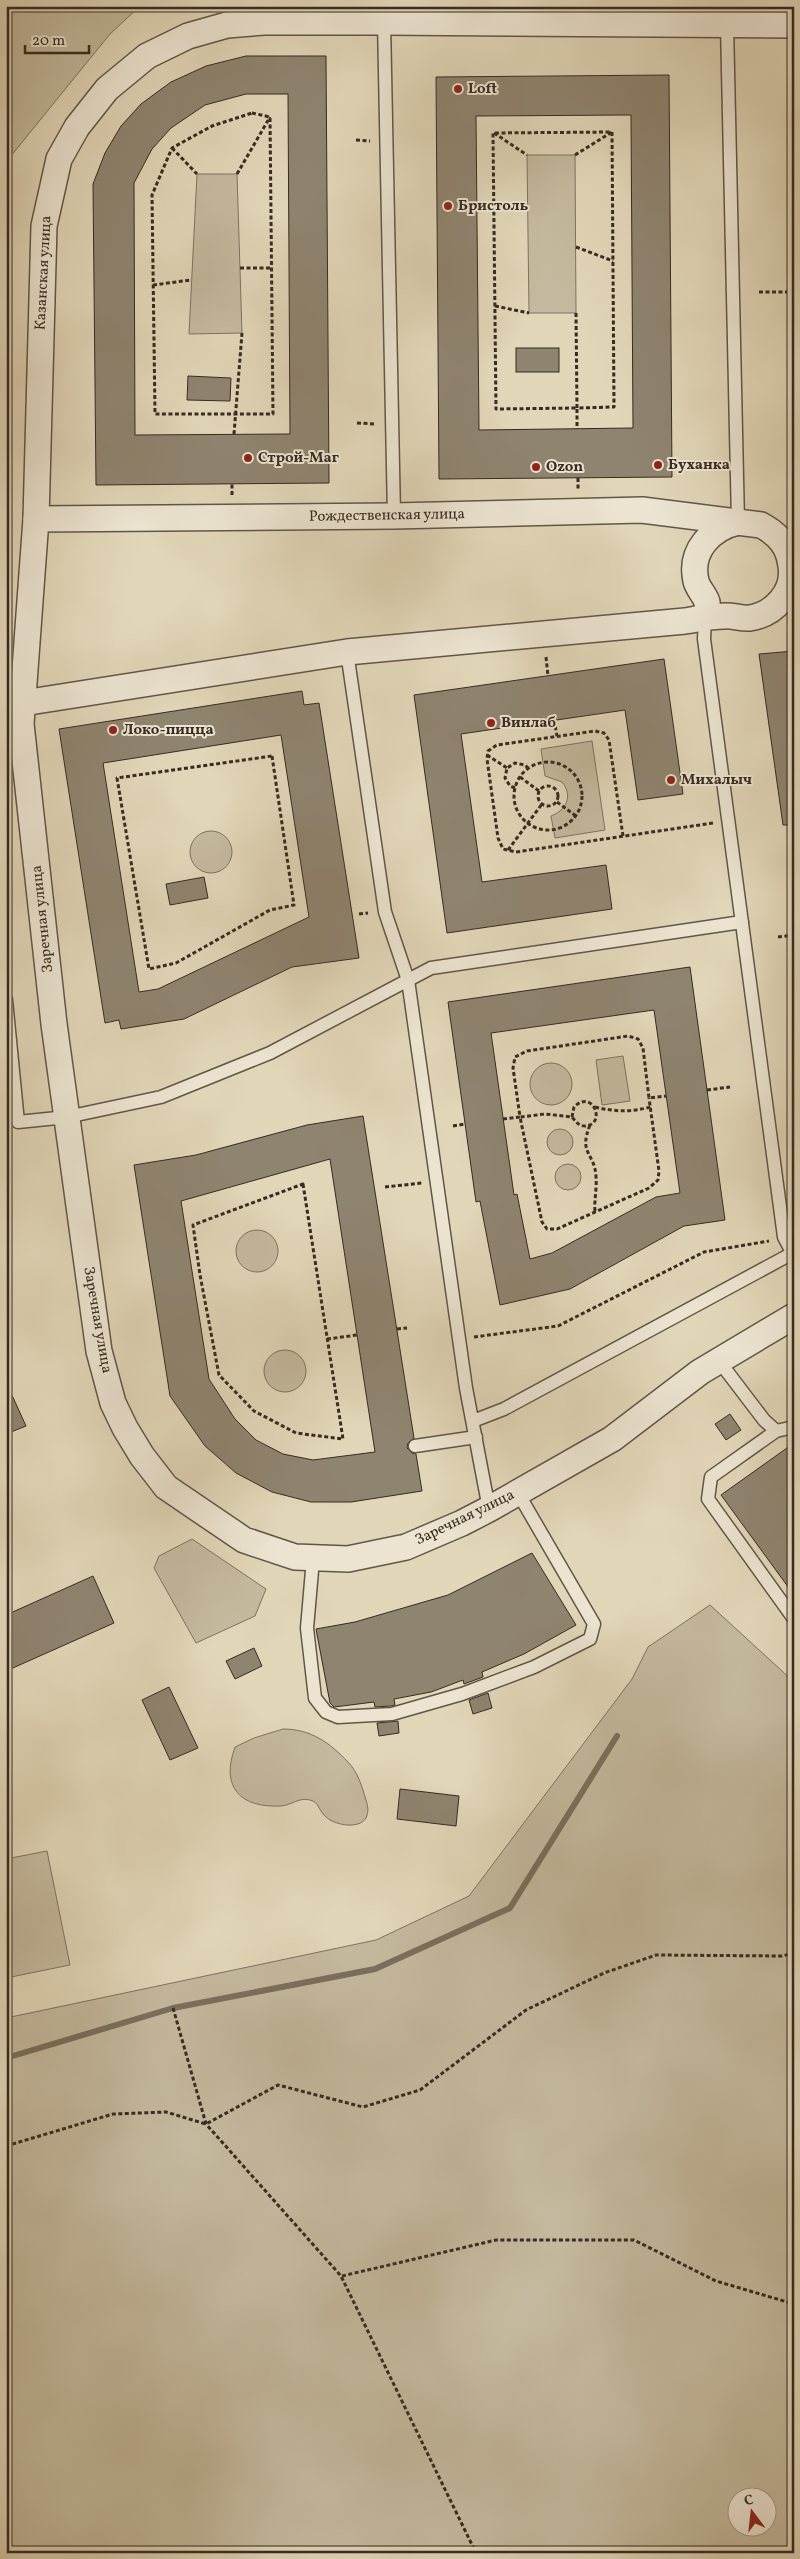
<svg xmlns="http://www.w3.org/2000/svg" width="800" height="2559" font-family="Vollkorn,serif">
  <rect width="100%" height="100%" fill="#e1d6b8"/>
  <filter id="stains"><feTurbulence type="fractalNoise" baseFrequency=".004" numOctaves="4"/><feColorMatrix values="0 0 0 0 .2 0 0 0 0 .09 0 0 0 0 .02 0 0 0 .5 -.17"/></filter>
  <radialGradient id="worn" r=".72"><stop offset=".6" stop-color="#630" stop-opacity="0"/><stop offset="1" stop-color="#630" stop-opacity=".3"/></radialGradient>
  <g fill="#c4b99e" stroke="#7e7260" fill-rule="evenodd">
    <polygon points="6,6 140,6 110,34 6,162"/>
    <polygon points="449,6 794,6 794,12 709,14 450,9"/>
    <polygon points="527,155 575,155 576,313 529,313"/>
    <polygon points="197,174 237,174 242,333 189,334"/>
    <path d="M592,741L605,830L555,838L551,816C567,810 573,795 562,782L545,776L541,749Z"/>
    <circle cx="211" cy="852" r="21"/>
    <polygon points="623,1056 630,1101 602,1105 596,1060"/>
    <circle cx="551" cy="1084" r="21"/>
    <circle cx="560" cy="1142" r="13"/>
    <circle cx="568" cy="1177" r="13"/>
    <circle cx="257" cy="1251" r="21"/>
    <circle cx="285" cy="1371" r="21"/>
    <polygon points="192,1539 266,1589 255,1616 196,1643 154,1568 159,1556"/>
    <path d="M710,1605L794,1682V2553H6V2018L376,1940L469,1896L632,1679L648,1647ZM738,2496H768V2526H738Z"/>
    <path d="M283,1729C311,1729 330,1743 348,1762C358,1772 362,1787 366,1800C368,1807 369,1811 366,1818C359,1830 333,1825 325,1816C319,1811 319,1802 310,1800C299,1797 292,1805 281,1806C241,1808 220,1788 235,1747L254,1738Z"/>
    <polygon points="47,1851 70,1965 6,1978 6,1859"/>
  </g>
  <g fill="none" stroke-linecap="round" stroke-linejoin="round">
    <polyline stroke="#7a6f5d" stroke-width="6" points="6,2058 173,2008 375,1969 510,1908 617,1736"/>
  </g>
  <g fill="#8f8470" stroke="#372b21" fill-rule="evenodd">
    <path d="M246,56H326L329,483L96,485L93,184L105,153L121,126L141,104L171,82L206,66ZM246,94H288L290,434L135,435L134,183L152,149L171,128L205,105Z"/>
    <path d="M669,75L672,477L439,479L436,77ZM631,115L633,428L479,430L476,116Z"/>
    <rect x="516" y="348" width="43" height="24"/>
    <polygon points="188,376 231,378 230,401 187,400"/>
    <polygon points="794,651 794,825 783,825 759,654"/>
    <polygon points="664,659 683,794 638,800 625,710 461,734 482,882 606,865 612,909 447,933 414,695"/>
    <path d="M302,691L304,705L319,703L359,958L292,967L184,1019L121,1029L119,1020L105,1023L59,729ZM281,735L309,917L158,989L139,992L103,763Z"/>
    <polygon points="204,877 208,898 170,905 166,884"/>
    <path d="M690,967L725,1220L684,1226L570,1289L500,1305L480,1201L476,1202L448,1002ZM654,1010L680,1193L656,1197L552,1253L530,1259L517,1194L514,1195L491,1033Z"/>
    <path d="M363,1116L414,1438L408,1443L407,1448L412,1453L416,1454L422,1491L351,1502H311L272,1492L236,1473L205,1446L170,1396L134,1165L196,1155L307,1125ZM330,1159L375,1452L313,1460L283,1454L256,1440L235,1419L209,1379L181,1201Z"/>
    <polygon points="6,1382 26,1426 6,1434"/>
    <polygon points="730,1414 741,1430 726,1440 715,1424"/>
    <polygon points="794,1443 794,1595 721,1495"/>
    <polygon points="532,1553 576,1625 524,1654 482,1672 483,1677 464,1684 463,1680 431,1692 394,1699 395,1705 391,1706 375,1707 374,1702 334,1707 330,1703 316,1629 355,1622 448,1595"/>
    <polygon points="93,1576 114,1623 6,1671 6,1615"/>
    <polygon points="254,1648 262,1666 235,1679 226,1661"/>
    <polygon points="169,1687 198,1748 170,1760 142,1700"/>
    <polygon points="488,1693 492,1708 473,1714 469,1700"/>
    <polygon points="398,1721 399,1733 379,1736 377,1723"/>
    <polygon points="400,1789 459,1796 456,1826 397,1819"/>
  </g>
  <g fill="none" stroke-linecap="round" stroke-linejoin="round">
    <g stroke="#625647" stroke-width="15">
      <g id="service">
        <polyline points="384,22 394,516"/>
        <polyline points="727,25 738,522"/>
        <polyline points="705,617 704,639 784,1237 794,1256"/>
        <polyline points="347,652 385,912 408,980 466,1388 489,1509"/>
        <polyline points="6,1000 18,1122 67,1117 161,1097 270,1053 431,968 742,922"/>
        <polyline points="719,1361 764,1420 776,1431"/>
        <polyline points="473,1421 504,1409 791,1254"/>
        <polyline points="794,1427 776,1431 711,1477 708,1499 794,1619"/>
        <polyline points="415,1446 476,1437"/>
        <polyline points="313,1559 307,1628 315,1698 326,1712 338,1717 392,1714 462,1694 534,1667 590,1639 594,1624 518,1493"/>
      </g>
    </g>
    <g stroke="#625647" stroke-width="28">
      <g id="minor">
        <polyline points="794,25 384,22 264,22 227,25 188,36 147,56 107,89 77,127 59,159 44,226 36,519 21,724 54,1024 99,1351 113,1403 125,1428 142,1456 166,1487 244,1540 295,1557 348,1559 406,1547 462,1523 489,1509 612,1439 700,1372 794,1316"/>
        <path d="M705,617C706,613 708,606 707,602C705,595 698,589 696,581C689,551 711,528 738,522"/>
        <path d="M23,703L347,652L685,621C698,619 711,616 724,616C733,615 741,619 750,618C775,614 795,591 791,566C789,546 778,534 761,525L642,510L394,516L36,519"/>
      </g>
    </g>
    <g stroke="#372b21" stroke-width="3" stroke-dasharray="4 2.5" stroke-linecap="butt">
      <polygon points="252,113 270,117 273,414 155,414 152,195 172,148 212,126"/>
      <polyline points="494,133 527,155"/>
      <polyline points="356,140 370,141"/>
      <polyline points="172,148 197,174"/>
      <polyline points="575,155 612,132"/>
      <polyline points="237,174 270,117"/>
      <polyline points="576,247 613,261"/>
      <polyline points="240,268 271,268"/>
      <polyline points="153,285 191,280"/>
      <polyline points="759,292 787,292"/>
      <polyline points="495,306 529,313"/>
      <polyline points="576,313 577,408 614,407 612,132 493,133 496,409 577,408 577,429"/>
      <polyline points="357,423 376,424"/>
      <polyline points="234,434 242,333"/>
      <polyline points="578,478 578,489"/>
      <polyline points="232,495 232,484"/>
      <polyline points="546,657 548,676"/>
      <polyline points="554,720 557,736"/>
      <polyline points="487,755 507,768"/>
      <polygon points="272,756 294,905 270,910 176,963 149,969 117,778"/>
      <circle cx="548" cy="796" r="34"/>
      <polyline points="520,777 539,791"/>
      <circle cx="548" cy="796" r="10"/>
      <polyline points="515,788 510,786 505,778 507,768 515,763 525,765 528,768"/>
      <polyline points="557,802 576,816"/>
      <polyline points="623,836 609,740 604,733 595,731 497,745 488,751 487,759 498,838 503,849 516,852 713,823"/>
      <polyline points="508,850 542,804"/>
      <polyline points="359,914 368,913"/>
      <polyline points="778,937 794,935"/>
      <polyline points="707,1090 730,1087"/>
      <path d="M595,1107C615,1112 631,1112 651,1107"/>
      <path d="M572,1117L574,1107C593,1088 607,1125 585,1126C579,1126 576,1122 572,1117L545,1114L520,1117L542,1222L547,1229H557L649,1188L658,1180L659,1171L649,1098"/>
      <polyline points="503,1119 520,1117 513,1068 515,1057 527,1051 628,1036 638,1039 643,1048 649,1098 666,1096"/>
      <path d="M590,1125C578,1155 595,1152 596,1177C597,1189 594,1200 595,1212"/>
      <polyline points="453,1126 465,1124"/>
      <polygon points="303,1184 343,1439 296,1433 254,1411 219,1375 200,1275 193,1225"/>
      <polyline points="385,1187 422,1183"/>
      <polyline points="397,1329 407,1328"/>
      <polyline points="474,1337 558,1326 704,1252 769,1241"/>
      <polyline points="327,1339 357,1335"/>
      <polyline points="173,2008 206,2124 341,2276 476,2553"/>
      <polyline points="6,2146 113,2114 166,2112 206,2124 278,2085 363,2107 420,2090 526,2010 604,1973 656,1955 782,1956 794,1953"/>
      <polyline points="342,2276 496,2240 634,2240 716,2281 794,2304"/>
    </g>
    <use href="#service" stroke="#ece4d1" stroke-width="12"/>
    <use href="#minor" stroke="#ece4d1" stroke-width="25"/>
  </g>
  <g fill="#8f2418" stroke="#ece4d1" stroke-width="2">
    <circle cx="458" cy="89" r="5"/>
    <circle cx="448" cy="206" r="5"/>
    <circle cx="248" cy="458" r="5"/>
    <circle cx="658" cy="465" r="5"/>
    <circle cx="536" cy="467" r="5"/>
    <circle cx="491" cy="723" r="5"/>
    <circle cx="113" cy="730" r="5"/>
    <circle cx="671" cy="780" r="5"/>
  </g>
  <g text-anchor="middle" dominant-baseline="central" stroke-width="4" stroke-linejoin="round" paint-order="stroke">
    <g font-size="15" font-weight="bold" fill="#372b21" stroke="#ece4d1" text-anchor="start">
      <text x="468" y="89">Loft</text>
      <text x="458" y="206">Бристоль</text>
      <text x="258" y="458">Строй-Маг</text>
      <text x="668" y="465">Буханка</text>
      <text x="546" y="467">Ozon</text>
      <text x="501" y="723">Винлаб</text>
      <text x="123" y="730">Локо-пицца</text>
      <text x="681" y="780">Михалыч</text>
    </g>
    <g font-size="15" fill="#372b21" stroke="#ece4d1">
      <text transform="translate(44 273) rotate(-87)">Казанская улица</text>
      <text transform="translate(387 516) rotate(-1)">Рождественская улица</text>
      <text transform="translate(43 919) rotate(-96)">Заречная улица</text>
      <text transform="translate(97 1320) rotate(80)">Заречная улица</text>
      <text transform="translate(465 1518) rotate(-26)">Заречная улица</text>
    </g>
  </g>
  <rect width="800" height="2559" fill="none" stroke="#e1d6b8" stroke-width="25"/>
  <rect x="8" y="8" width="785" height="2544" fill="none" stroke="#372b21" stroke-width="2.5"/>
  <rect x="12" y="12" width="775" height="2534" fill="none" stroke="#372b21"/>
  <g transform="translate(752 2512) rotate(345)"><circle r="24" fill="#ece4d1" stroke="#a49a8b"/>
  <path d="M0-4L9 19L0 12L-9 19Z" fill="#8f2418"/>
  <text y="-8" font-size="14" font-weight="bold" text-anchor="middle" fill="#372b21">С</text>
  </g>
  <path d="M25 45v8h64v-8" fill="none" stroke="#372b21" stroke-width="2.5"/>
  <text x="32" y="45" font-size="15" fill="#372b21" stroke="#ece4d1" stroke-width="4" paint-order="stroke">20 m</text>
  <rect width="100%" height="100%" filter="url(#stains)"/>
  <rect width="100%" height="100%" fill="url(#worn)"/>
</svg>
